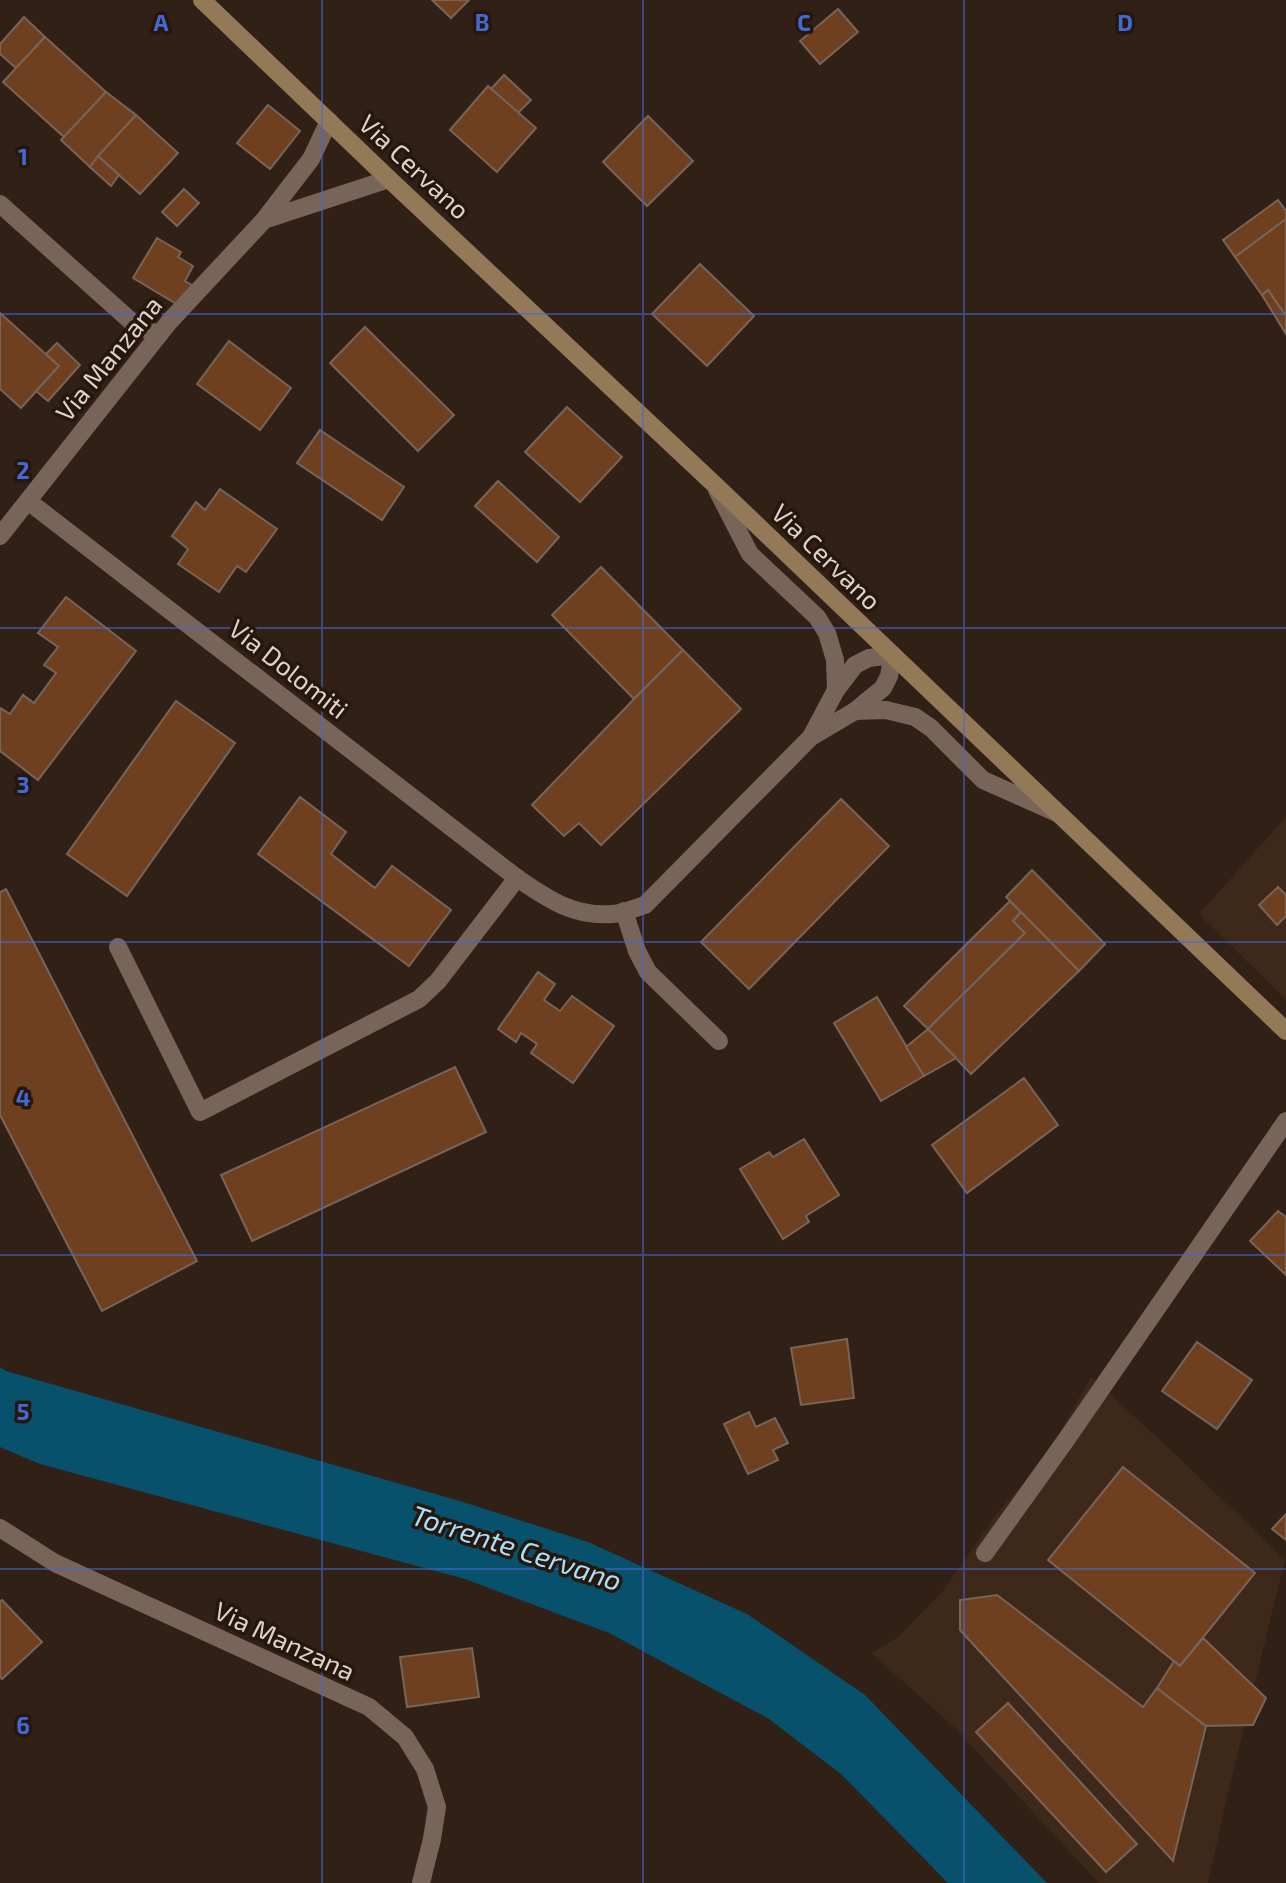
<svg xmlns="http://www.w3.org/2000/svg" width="1286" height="1883" font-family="'Exo 2',sans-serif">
  <rect width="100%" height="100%" fill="#312016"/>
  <g fill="#3d281a">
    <polygon points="1286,817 1286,1000 1199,914"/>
    <polygon points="1091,1377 1172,1451 1285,1560 1226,1802 1208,1883 1099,1883 955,1728 871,1653 898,1637 943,1591 997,1513 1044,1460"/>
  </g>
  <polygon fill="#08516c" points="0,1367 6,1371 463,1502 588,1542 747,1614 865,1695 1047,1883 948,1883 841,1774 769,1719 609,1633 465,1579 40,1464 0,1447"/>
  <g fill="#6e4020" stroke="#786458" stroke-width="2">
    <polygon points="432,0 469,0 451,18"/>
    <polygon points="838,9 858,32 820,64 800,41"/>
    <polygon points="24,17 45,37 16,68 0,54 0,44"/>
    <polygon points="45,37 106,92 64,137 3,82"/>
    <polygon points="504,75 531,100 518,113 491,89"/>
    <polygon points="488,86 536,128 497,172 450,130"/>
    <polygon points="106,92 136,115 90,167 61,140"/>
    <polygon points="268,105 300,131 270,169 237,143"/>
    <polygon points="136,115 178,153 140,194 98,156"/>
    <polygon points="648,116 693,161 647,206 603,162"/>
    <polygon points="98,156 119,175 111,186 90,167"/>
    <polygon points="184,189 199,203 177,226 162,212"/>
    <polygon points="1278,200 1286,211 1286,219 1235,257 1223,240"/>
    <polygon points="1286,219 1286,316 1268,290 1262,295 1235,257"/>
    <polygon points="157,238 181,252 178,257 193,266 185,281 192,285 180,306 133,278"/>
    <polygon points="700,264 754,316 707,366 652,314"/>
    <polygon points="1268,290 1286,316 1286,334 1262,295"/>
    <polygon points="0,313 59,366 21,408 0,389"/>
    <polygon points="365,327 454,415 418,451 330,363"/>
    <polygon points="229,341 291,388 260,430 197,384"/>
    <polygon points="57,343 80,365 48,401 36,391 59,366 46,354"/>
    <polygon points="567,407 622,457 580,502 525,452"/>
    <polygon points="320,430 404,487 382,520 297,463"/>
    <polygon points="498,481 559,537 537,562 475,506"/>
    <polygon points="220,489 277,529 246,572 237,566 219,592 178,564 188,549 172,536 196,502 205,510"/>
    <polygon points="601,567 683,650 634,699 552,615"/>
    <polygon points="66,597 136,651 38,780 0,751 0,708 10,714 23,695 34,703 56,673 44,665 58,647 38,633"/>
    <polygon points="683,650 741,709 601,845 579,823 564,836 532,805 634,699"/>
    <polygon points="176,701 235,743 127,896 67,854"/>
    <polygon points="300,797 346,832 331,854 375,888 392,866 451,910 409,966 258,854"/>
    <polygon points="841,799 889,846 749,989 701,942"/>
    <polygon points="1032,870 1105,944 1079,971 1006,897"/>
    <polygon points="1278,887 1286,895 1286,916 1277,925 1259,905"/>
    <polygon points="6,889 197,1261 102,1311 0,1115 0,892"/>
    <polygon points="1010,901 1021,912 1013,921 1025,933 928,1029 904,1006"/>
    <polygon points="1021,912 1079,971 971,1074 928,1029 1025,933 1013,921"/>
    <polygon points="538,972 555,984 544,1000 560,1011 572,996 614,1026 573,1083 531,1053 537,1044 521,1033 516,1042 498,1029"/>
    <polygon points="877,997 924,1076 881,1101 834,1023"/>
    <polygon points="928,1029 956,1058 924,1076 906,1047"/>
    <polygon points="455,1067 486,1132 252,1241 221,1175"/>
    <polygon points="1024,1078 1058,1125 967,1193 932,1145"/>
    <polygon points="804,1139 839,1195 806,1216 809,1222 783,1239 740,1169 769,1152 773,1157"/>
    <polygon points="1278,1211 1286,1217 1286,1275 1250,1241"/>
    <polygon points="847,1339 854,1398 801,1405 791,1348"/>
    <polygon points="1197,1342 1252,1380 1217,1429 1162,1391"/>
    <polygon points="749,1412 756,1427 775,1418 788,1443 773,1450 778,1460 748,1474 724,1424"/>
    <polygon points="1123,1467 1255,1573 1180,1666 1048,1560"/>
    <polygon points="1286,1514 1286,1540 1272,1529"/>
    <polygon points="997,1595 1143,1707 1157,1688 1206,1726 1173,1861 960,1630 960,1600"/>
    <polygon points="2,1600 42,1642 2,1679 0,1677 0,1601"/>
    <polygon points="1203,1638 1266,1698 1253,1725 1206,1726 1157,1688 1174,1661 1180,1666"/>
    <polygon points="472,1648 479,1697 407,1707 400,1657"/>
    <polygon points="1008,1703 1137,1844 1106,1872 976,1732"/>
  </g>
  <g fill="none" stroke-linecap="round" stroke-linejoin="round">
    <polyline stroke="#786458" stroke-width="18" points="985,1553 1066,1440 1286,1121"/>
    <g stroke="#786458" stroke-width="18">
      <polyline points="0,204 133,323 159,335"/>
      <polyline points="264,220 389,179"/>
      <polyline points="717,490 750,554 817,617 827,633 835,660 836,690"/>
      <path d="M28,501L517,878C548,899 573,917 613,914C624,913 635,908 645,905L811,737L855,711L883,688L889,676L893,655L869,658L855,665L836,690L811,737"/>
      <polyline points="0,536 169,322 264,220 311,159 329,121"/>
      <polyline points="855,711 886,710 915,717 931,728 983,780 1057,813"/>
      <polyline points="624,911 637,951 648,972 719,1041"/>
      <polyline points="118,947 200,1112 419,999 438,981 517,878"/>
      <polyline points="0,1528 55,1563 369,1707 405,1737 425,1769 437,1807 432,1839 421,1883"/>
    </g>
    <polyline stroke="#937958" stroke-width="18" points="202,0 389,179 714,484 1286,1031"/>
  </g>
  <path fill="none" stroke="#4469d6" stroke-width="2" stroke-opacity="0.55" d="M322,0V1883M643,0V1883M964,0V1883M0,314H1286M0,628H1286M0,942H1286M0,1255H1286M0,1569H1286"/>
  <g text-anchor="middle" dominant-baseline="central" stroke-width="7" stroke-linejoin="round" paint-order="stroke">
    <g font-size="26" fill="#ded3cc" stroke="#26170d">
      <text transform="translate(415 166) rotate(43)">Via Cervano</text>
      <text transform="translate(108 358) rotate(-51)">Via Manzana</text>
      <text transform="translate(827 556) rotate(44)">Via Cervano</text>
      <text transform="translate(289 668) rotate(38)">Via Dolomiti</text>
      <text transform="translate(285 1640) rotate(25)">Via Manzana</text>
    </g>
    <g font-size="28" font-style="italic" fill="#aadff9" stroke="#26170d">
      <text transform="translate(517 1547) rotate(18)">Torrente Cervano</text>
    </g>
  </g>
  <g font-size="23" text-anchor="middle" font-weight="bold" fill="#4469d6" stroke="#26170d" stroke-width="7" stroke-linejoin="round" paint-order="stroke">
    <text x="161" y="31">A</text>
    <text x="482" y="31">B</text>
    <text x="804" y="31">C</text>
    <text x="1125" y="31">D</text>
    <text x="23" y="165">1</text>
    <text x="23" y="479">2</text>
    <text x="23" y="793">3</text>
    <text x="23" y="1106">4</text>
    <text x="23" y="1420">5</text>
    <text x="23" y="1734">6</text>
  </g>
</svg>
